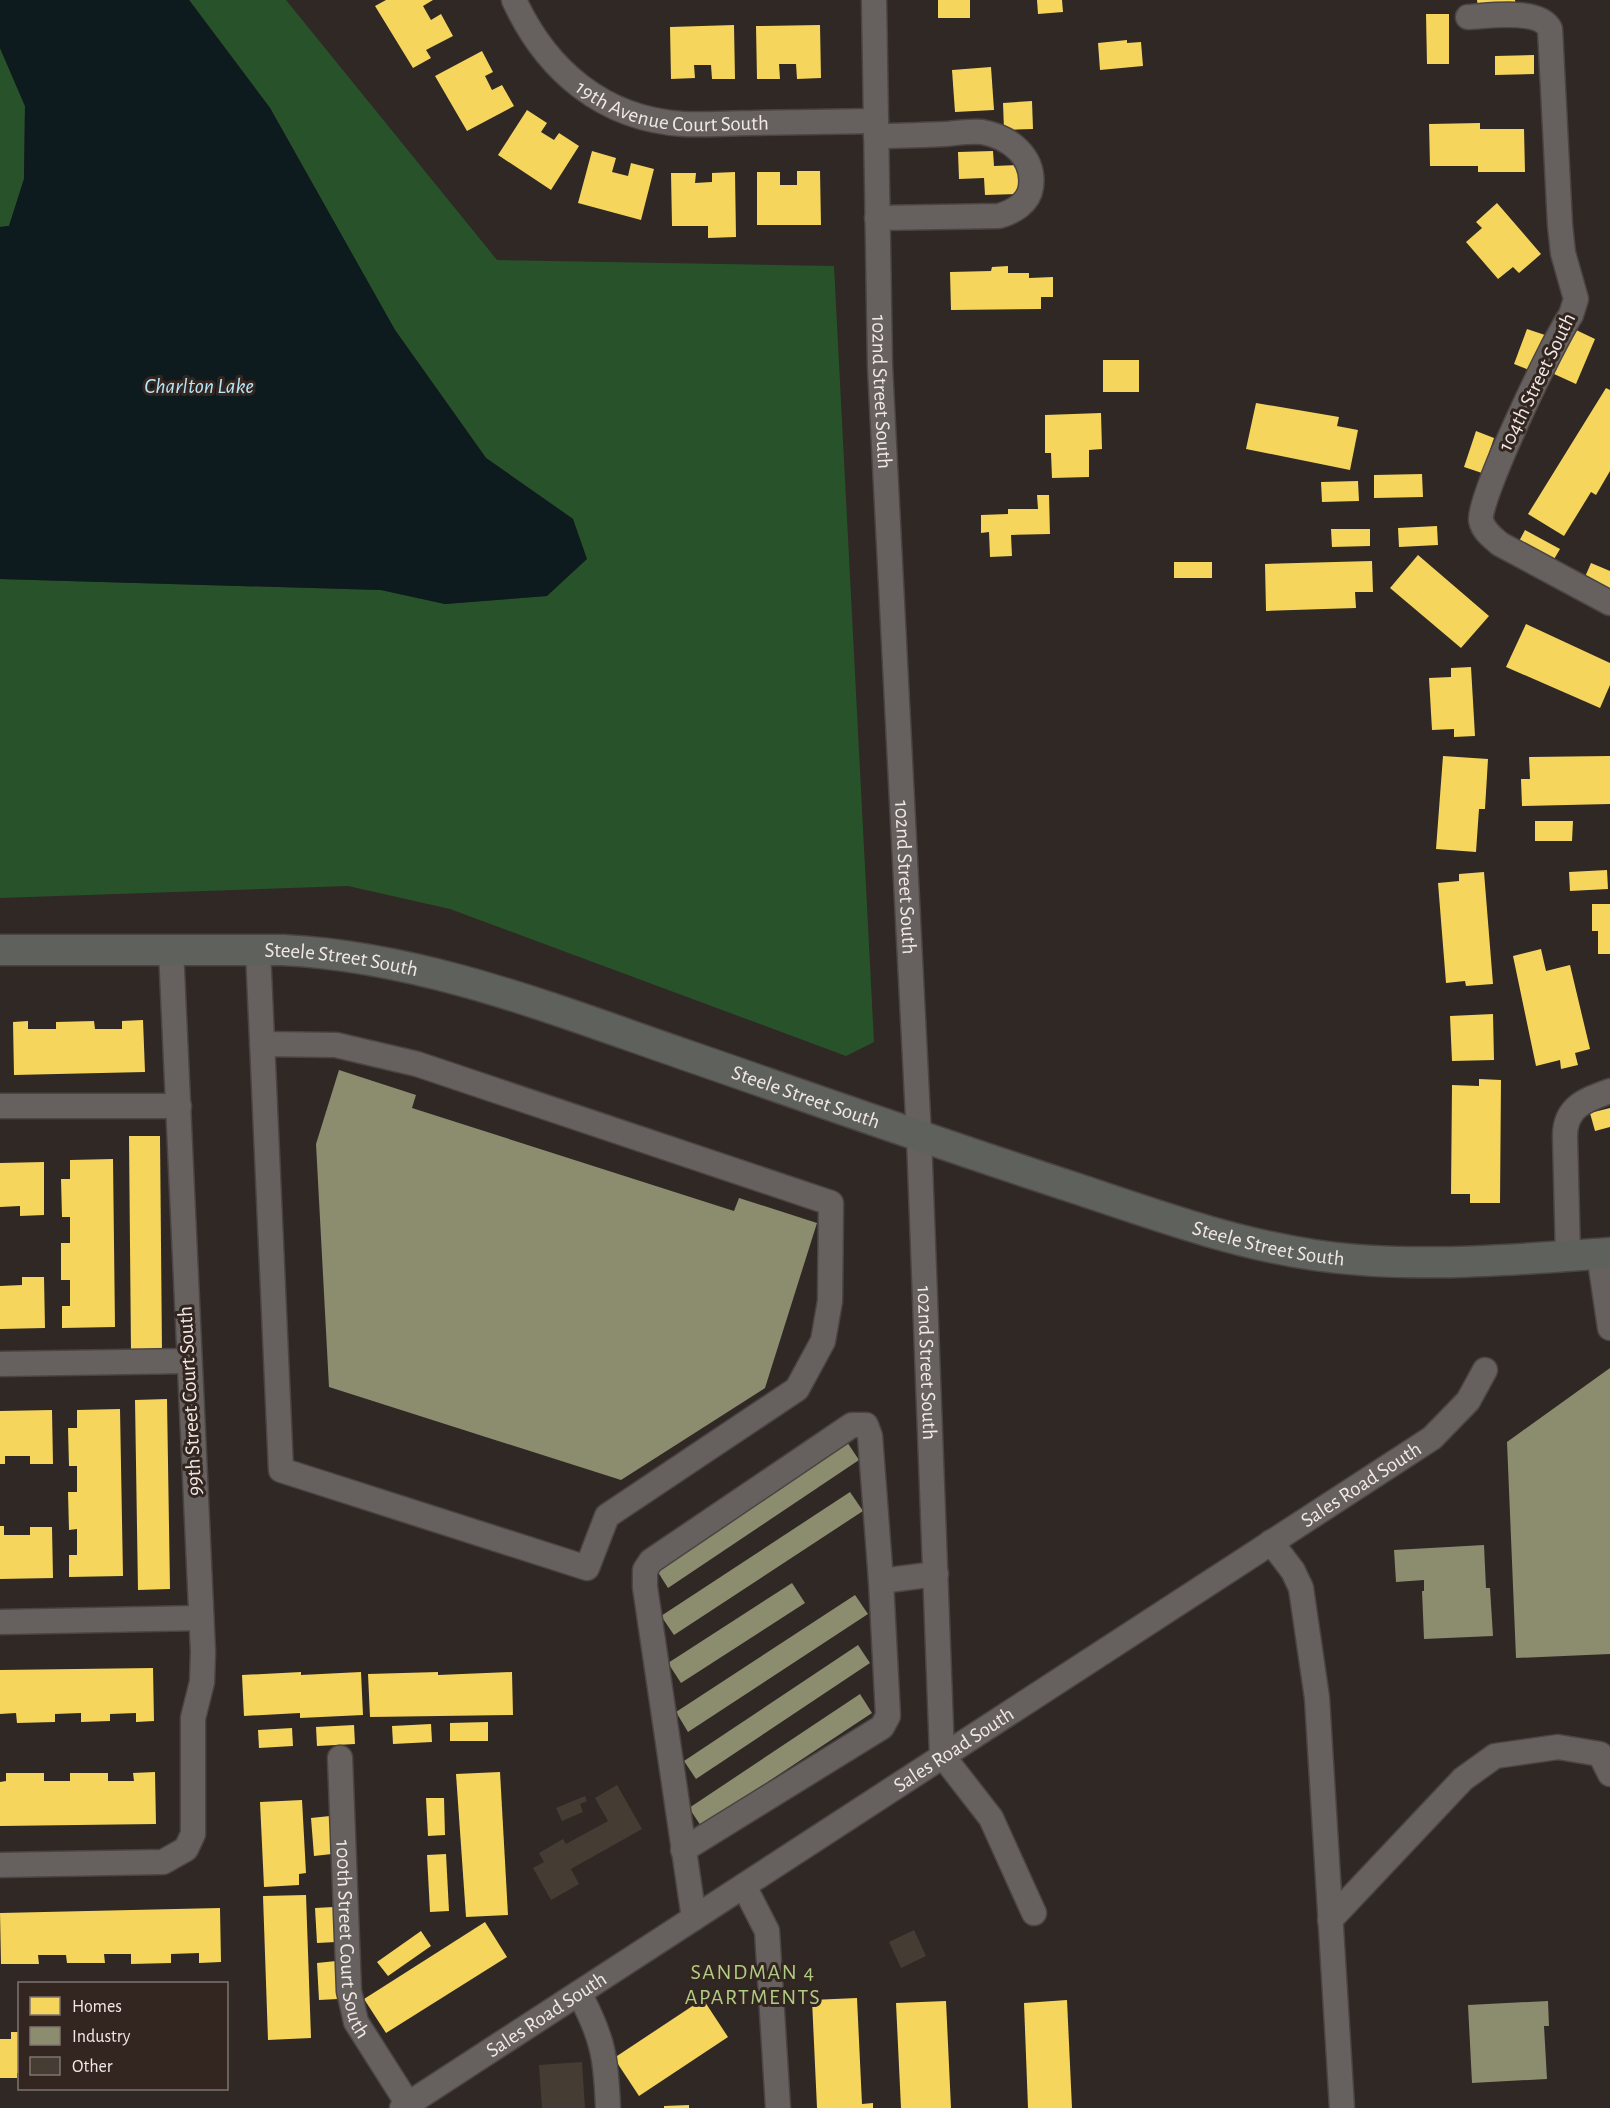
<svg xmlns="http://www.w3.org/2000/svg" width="1610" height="2108" font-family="'Alegreya Sans',sans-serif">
  <rect width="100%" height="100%" fill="#2f2825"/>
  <g fill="#28522a">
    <polygon points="189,0 286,0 497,260 834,266 874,1042 846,1056 450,909 348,886 0,898 0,579 381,590 445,604 546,596 573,519 486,458 395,330 270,108"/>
    <polygon points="0,48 25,106 24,179 9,226 0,227"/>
  </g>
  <polygon fill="#0d1a1e" points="0,0 189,0 270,108 395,330 486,458 573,519 587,559 547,596 445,604 381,590 0,579 0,227 9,226 24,179 25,106 0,48"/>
  <g fill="#f6d55c">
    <polygon points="386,0 433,0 423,6 431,20 441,14 453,36 426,50 431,58 413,68 375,6"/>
    <rect x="938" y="0" width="32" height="18"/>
    <polygon points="1037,0 1062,0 1063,12 1038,14"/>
    <polygon points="1477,0 1515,0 1516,7 1478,9"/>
    <polygon points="1426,14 1449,14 1449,64 1427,64"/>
    <polygon points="734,25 735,79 712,79 711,65 694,65 695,78 671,79 670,27"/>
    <polygon points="820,25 821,78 797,79 796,64 779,64 780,79 757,79 756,26"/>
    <polygon points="1127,40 1127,43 1141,42 1143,66 1100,70 1098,43"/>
    <polygon points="482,51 493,72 485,76 492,90 502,85 514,106 467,131 435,76"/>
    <polygon points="1534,55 1534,74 1495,75 1495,56"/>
    <polygon points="991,67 994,110 955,112 952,70"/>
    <polygon points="1032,101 1033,129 1004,130 1003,103"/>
    <polygon points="527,110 547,123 541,132 554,140 559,133 579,146 551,190 498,155"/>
    <polygon points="1480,123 1480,129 1524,129 1525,172 1478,172 1478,166 1430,166 1429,124"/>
    <polygon points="592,151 616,158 612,172 628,176 631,163 654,169 641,220 578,203"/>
    <polygon points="993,151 994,166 1018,165 1019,194 985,195 984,178 959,179 958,152"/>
    <polygon points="797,171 820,171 821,225 757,225 757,172 780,172 780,185 797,185"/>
    <polygon points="735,172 736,237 708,238 708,226 672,226 671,173 696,173 695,183 712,182 712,173"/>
    <polygon points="1497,203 1541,254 1519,273 1513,267 1498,279 1466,242 1482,228 1476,222"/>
    <polygon points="1008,266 1008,273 1029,273 1029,278 1053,277 1053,297 1041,297 1041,309 951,310 950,272 991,271 992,267"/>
    <polygon points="1527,329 1545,335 1532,371 1514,364"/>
    <polygon points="1574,329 1595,339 1576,384 1554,374"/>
    <rect x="1103" y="360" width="36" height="32"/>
    <polygon points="1606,388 1610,390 1610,471 1596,495 1591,492 1564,536 1528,514"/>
    <polygon points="1256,403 1339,417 1337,426 1358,430 1350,470 1246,449"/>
    <polygon points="1101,413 1102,449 1089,450 1089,477 1052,478 1051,453 1045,453 1045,415"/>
    <polygon points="1476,431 1494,438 1482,473 1464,467"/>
    <polygon points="1422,474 1423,497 1374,498 1374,475"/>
    <polygon points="1358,481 1359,501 1322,502 1321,482"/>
    <polygon points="1037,495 1049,495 1050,534 1011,535 1012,556 990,557 989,532 981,533 981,515 1008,514 1008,509 1038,509"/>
    <polygon points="1437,526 1438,545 1399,547 1398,528"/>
    <polygon points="1331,529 1370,529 1370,546 1332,547"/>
    <polygon points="1525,530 1560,549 1550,566 1516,547"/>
    <polygon points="1418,555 1489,616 1461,648 1390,588"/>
    <polygon points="1372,561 1373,592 1355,592 1356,608 1266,611 1265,564"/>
    <rect x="1174" y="562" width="38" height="16"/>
    <polygon points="1591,563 1610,571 1610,596 1582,584"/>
    <polygon points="1526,624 1610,663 1610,685 1600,708 1506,667"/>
    <polygon points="1471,667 1475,736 1454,737 1454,729 1432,730 1429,678 1451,677 1451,668"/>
    <polygon points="1443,756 1488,759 1485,809 1479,809 1476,852 1436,849"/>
    <polygon points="1610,756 1610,804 1522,806 1521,779 1530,779 1529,757"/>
    <polygon points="1535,821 1573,821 1572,841 1535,841"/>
    <polygon points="1607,870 1608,889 1570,891 1569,872"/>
    <polygon points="1484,872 1493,984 1466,986 1465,981 1446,983 1438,883 1459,881 1459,874"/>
    <polygon points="1592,904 1610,904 1610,954 1598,954 1598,931 1592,931"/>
    <polygon points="1541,949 1546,971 1570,965 1590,1049 1575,1053 1578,1065 1561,1069 1560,1060 1536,1066 1513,956"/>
    <polygon points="1493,1014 1494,1060 1452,1061 1450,1016"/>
    <polygon points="143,1020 145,1072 14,1075 13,1022 28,1021 28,1029 56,1029 56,1022 94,1021 95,1029 122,1029 122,1021"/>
    <polygon points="1479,1079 1501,1080 1500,1203 1470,1203 1470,1194 1451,1194 1452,1085 1479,1086"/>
    <polygon points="1610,1108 1610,1127 1595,1131 1590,1113"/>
    <polygon points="129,1136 160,1136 162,1352 131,1353"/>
    <polygon points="113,1159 115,1327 62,1328 62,1306 70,1306 70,1280 61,1280 61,1243 70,1243 70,1217 62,1217 61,1179 70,1179 70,1160"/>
    <polygon points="44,1162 44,1215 20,1216 20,1206 0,1207 0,1163"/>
    <polygon points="22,1277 44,1277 45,1328 0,1329 0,1286 22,1285"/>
    <polygon points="167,1399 170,1589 138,1590 135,1400"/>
    <polygon points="120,1409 123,1576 69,1577 69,1555 77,1555 77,1529 69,1530 68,1492 77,1492 77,1466 69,1466 68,1428 77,1428 77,1410"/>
    <polygon points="52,1410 53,1464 30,1464 30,1456 5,1456 5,1464 0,1464 0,1411"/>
    <polygon points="0,1526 4,1526 4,1535 30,1535 30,1527 52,1527 53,1578 0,1579"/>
    <polygon points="153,1668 154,1721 136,1722 136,1713 110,1714 110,1721 81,1722 81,1713 55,1714 55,1722 17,1723 16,1713 0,1714 0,1670"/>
    <polygon points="301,1672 301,1675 361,1672 363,1715 300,1718 300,1713 244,1716 242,1675"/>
    <polygon points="438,1672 438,1675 512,1672 513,1715 370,1717 368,1674"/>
    <polygon points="488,1722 488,1741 450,1741 450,1723"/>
    <polygon points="431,1724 432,1742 393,1744 392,1726"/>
    <polygon points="354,1725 355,1744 317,1746 316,1727"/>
    <polygon points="292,1728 293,1746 259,1748 258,1730"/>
    <polygon points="155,1772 156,1824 0,1826 0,1782 6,1781 6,1773 44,1773 44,1781 70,1781 70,1773 108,1773 108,1781 134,1781 133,1773"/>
    <polygon points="500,1772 508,1915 466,1917 456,1774"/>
    <polygon points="426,1798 444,1798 445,1835 428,1836"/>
    <polygon points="302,1800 306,1873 299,1874 299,1885 264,1887 260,1802"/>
    <polygon points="330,1816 332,1854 314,1856 311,1818"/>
    <polygon points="446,1854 449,1911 430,1912 427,1855"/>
    <polygon points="306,1895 311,2038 268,2040 263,1896"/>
    <polygon points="334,1907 336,1942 317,1943 315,1908"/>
    <polygon points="220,1908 221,1962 199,1963 199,1953 171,1954 171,1963 131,1964 131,1954 104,1954 105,1963 67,1963 66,1955 38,1955 39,1964 1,1964 0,1913"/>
    <polygon points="485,1922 507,1957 386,2033 364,1999"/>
    <polygon points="421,1931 431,1946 388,1976 377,1962"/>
    <polygon points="336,1961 338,1999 319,2000 317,1963"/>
    <polygon points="857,1998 862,2104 873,2103 873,2108 817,2108 812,2000"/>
    <polygon points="703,1999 728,2037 639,2096 614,2058"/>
    <polygon points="1067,2000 1072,2108 1028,2108 1024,2003"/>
    <polygon points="946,2001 951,2108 901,2108 896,2003"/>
    <polygon points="11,2032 20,2032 20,2073 17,2073 17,2078 0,2078 0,2039 11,2039"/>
    <polygon points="689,2105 689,2108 664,2108 664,2106"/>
  </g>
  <g fill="#8c8c6e">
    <polygon points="339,1070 416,1095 412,1108 734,1211 739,1198 817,1223 765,1388 621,1480 329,1387 316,1144"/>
    <polygon points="1610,1368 1610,1654 1516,1658 1507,1442"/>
    <polygon points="847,1442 859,1460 668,1588 656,1569"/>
    <polygon points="850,1492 863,1511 674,1635 661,1616"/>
    <polygon points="1484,1545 1486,1588 1490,1588 1493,1636 1424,1639 1422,1591 1424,1591 1424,1580 1396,1582 1394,1550"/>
    <polygon points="792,1583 805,1603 681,1683 668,1663"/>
    <polygon points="855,1595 868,1614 688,1732 676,1712"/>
    <polygon points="858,1645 870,1663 696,1779 684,1761"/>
    <polygon points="860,1694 872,1713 701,1826 689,1808"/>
    <polygon points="1548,2001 1549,2026 1544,2026 1547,2079 1472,2083 1468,2005"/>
  </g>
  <g fill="#453d33">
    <polygon points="617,1785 642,1829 571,1869 579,1884 551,1900 533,1868 544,1862 539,1853 563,1839 566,1844 608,1821 595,1798"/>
    <polygon points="585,1796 587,1801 580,1804 583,1812 562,1821 556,1808"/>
    <polygon points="914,1930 926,1956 901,1968 889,1942"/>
    <polygon points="582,2062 585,2108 542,2108 539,2065"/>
  </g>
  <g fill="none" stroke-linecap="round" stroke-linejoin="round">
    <g stroke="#4b4442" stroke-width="27">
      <g id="minor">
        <path id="s1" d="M514,0C546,70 603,119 683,124C705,125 729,123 752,123C793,122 834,122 876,121"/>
        <path id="s2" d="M874,0L880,366L919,1137L942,1755"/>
        <path d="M1468,17C1489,16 1539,8 1550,29L1560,225L1563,253L1576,299L1571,315C1555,337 1477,500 1481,520C1483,531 1492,537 1500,544L1610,603"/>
        <path d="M876,136C899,136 922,135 945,134C956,133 970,131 982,132C1010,137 1035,157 1031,187C1029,203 1013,212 999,216L877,218"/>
        <polyline points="258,950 281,1470 587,1568 607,1516 797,1389 823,1341 830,1301 831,1203 417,1064 336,1045 262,1044"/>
        <polyline points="0,1106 179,1106"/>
        <polyline points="1599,1254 1610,1328"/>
        <path d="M1568,1256L1565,1136C1565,1107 1585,1100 1610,1091"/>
        <polyline points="0,1364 188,1361"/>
        <polyline points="1271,1542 1293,1571 1301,1588 1317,1698 1342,2108"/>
        <polyline points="0,1622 201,1618"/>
        <polyline points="942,1755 991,1818 1034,1913"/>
        <path id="s3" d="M340,1758L349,1991L356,2022L408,2104"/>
        <polyline points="683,1850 882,1727 888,1716 881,1581"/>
        <polyline points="0,1865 163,1862 186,1849 193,1834 193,1718 202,1682 203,1652 171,949"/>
        <polyline points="744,1886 767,1931 778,2108"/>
        <polyline points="694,1918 645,1587 645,1570 651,1561 852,1425 866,1425 870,1436 881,1581 936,1574"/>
        <polyline points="1330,1920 1463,1779 1495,1756 1558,1747 1600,1754 1610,1774"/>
        <path d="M579,1993C603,2038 606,2057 608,2108"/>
        <path id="s4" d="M402,2108L1432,1438L1468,1401L1485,1370"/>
      </g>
    </g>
    <g stroke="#4b4442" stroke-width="33">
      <g id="major">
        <path id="s5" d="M0,950H283C422,957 553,1009 683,1054C813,1099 943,1145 1075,1188C1153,1214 1232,1243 1314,1255C1411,1269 1512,1260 1610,1253"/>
      </g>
    </g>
    <use href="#minor" stroke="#66615f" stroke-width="24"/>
    <use href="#major" stroke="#5f625c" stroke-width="30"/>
  </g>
  <g text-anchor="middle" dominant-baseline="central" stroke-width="6" stroke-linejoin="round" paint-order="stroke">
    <g font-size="21" fill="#f1e8e5" stroke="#332621">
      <text stroke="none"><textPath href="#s1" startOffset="207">19th Avenue Court South</textPath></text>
      <text transform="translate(1537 382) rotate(-64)">104th Street South</text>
      <text stroke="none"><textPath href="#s2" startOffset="392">102nd Street South</textPath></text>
      <text stroke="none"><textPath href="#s2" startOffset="878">102nd Street South</textPath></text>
      <text stroke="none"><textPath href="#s5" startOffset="342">Steele Street South</textPath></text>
      <text stroke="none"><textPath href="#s5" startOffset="828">Steele Street South</textPath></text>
      <text stroke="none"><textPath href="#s5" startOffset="1314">Steele Street South</textPath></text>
      <text stroke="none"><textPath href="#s2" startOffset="1364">102nd Street South</textPath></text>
      <text transform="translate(190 1401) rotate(-93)">99th Street Court South</text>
      <text stroke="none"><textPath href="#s4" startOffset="1144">Sales Road South</textPath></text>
      <text stroke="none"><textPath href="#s4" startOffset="658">Sales Road South</textPath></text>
      <text stroke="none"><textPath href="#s3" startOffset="182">100th Street Court South</textPath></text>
      <text stroke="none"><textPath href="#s4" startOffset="172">Sales Road South</textPath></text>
    </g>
    <g font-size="22" font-style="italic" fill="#b6e7f8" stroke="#332621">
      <text x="199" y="386">Charlton Lake</text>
    </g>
    <g font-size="22" letter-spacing="1.5" fill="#afcc84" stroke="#332621">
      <text x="753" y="1972">SANDMAN 4<tspan x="753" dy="25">APARTMENTS</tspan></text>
    </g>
  </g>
  <rect x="18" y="1982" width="210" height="108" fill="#332621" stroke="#7f746f" stroke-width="1.5"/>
  <rect x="30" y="1997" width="30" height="18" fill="#f6d55c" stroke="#7f746f" stroke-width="1.5"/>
  <text x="72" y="2012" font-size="18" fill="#f1e8e5">Homes</text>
  <rect x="30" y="2027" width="30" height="18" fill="#8c8c6e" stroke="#7f746f" stroke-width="1.5"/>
  <text x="72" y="2042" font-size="18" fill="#f1e8e5">Industry</text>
  <rect x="30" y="2057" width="30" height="18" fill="#453d33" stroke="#7f746f" stroke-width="1.5"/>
  <text x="72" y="2072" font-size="18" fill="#f1e8e5">Other</text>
</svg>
